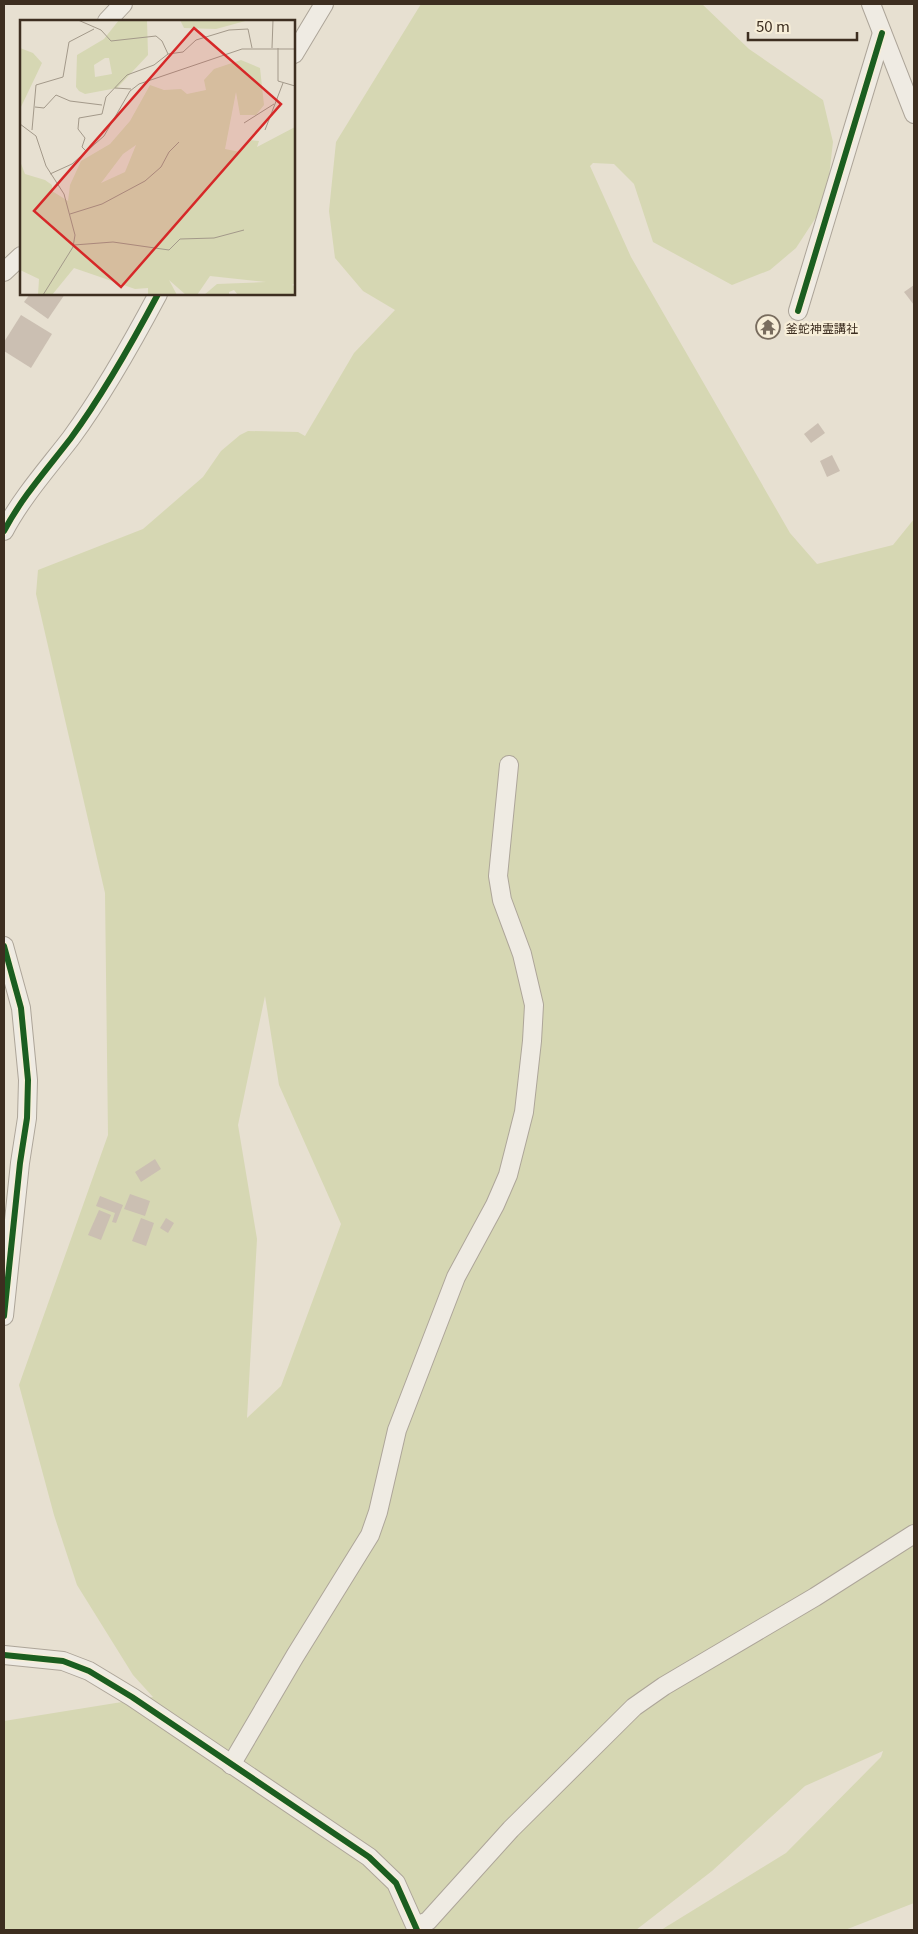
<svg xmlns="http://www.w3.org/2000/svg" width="918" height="1934" font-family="Georgia,'Noto Sans JP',serif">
  <rect width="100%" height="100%" fill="#e7e0d1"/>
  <path fill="#d6d7b3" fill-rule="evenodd" d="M421,4H702L749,49L823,100L833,142L826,202L796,248L770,270L732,285L653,242L634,184L614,164L593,163L590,166L631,257L790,533L817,564L893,545L914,519V1903L845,1930H661L786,1853L881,1757L883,1751L805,1786L712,1871L636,1930H4V1721L153,1697L133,1675L77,1585L54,1515L19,1385L108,1135L105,893L36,594L38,570L143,529L203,477L221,451L240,435L248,431L298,432L305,436L354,353L395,310L363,291L335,258L329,211L336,142ZM265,996L279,1085L341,1224L281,1386L247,1418L257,1239L238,1125Z"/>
  <g fill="#cbbfb2">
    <polygon points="914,285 914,305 904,292"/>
    <polygon points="30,294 65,294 48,319 24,302"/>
    <polygon points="21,315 52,334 31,368 4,351 4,342"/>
    <polygon points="818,423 825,433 811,443 804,434"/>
    <polygon points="832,455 840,471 827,477 820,461"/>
    <polygon points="155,1159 161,1169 141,1182 135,1172"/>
    <polygon points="130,1194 150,1201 145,1216 124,1209"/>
    <polygon points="100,1196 123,1205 116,1223 112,1222 115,1213 96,1206"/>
    <polygon points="99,1210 111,1215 101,1240 88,1235"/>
    <polygon points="141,1218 154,1223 146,1246 132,1241"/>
    <polygon points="166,1218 174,1223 168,1233 160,1228"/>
  </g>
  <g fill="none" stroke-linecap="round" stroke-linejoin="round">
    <g stroke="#ada599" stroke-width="20">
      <g id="minor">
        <polyline points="871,4 914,114"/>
        <polyline points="107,21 123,4"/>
        <polyline points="294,54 324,4"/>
        <polyline points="4,272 21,256"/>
        <polyline points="798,311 882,33"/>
        <path d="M4,531C22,497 48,468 71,438C104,393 132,343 158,294"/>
        <polyline points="4,946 21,1008 28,1080 27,1118 20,1163 4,1316"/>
        <polyline points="4,1655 63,1661 89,1671 132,1697 369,1857 396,1883 417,1930"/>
        <polyline points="231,1765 295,1656 370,1535 378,1512 397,1430 456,1277 495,1205 508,1175 524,1112 532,1041 534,1005 522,954 502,900 498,876 509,765"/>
        <polyline points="416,1926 428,1921 511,1829 634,1707 664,1686 815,1597 914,1534"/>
      </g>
    </g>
    <use href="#minor" stroke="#efebe3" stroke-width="18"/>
    <g stroke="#f7eed8" stroke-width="9">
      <g id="cycleway">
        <polyline points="798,311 882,33"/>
        <path d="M4,531C22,497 48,468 71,438C104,393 132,343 158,294"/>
        <polyline points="4,946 21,1008 28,1080 27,1118 20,1163 4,1316"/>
        <polyline points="4,1655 63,1661 89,1671 132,1697 369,1857 396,1883 417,1930"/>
      </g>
    </g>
    <use href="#cycleway" stroke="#1b5e20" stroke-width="6"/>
  </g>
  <defs>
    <g id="temple-ring" transform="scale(1.25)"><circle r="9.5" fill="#f7eed8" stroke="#786c5e" stroke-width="1.5"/><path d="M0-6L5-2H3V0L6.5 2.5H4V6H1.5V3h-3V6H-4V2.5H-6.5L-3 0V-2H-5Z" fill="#786c5e"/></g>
  </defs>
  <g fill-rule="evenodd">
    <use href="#temple-ring" x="768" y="327"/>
  </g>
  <g text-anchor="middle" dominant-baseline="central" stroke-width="4.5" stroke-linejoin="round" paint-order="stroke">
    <g font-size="12" fill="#3d2e20" stroke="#f7eed8" text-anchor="start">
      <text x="786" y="327">釜蛇神霊講社</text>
    </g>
  </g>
  <g transform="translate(20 20)">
    <rect width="275" height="275" fill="#e7e0d1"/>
    <path d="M99,0H127L128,35L97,68L65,74L59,71L56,67L57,35L84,19ZM85,38H89L92,54L75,57L74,45ZM160,0H229L196,9L164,8ZM0,28L13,33L22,43L0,89ZM221,40L240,48L244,85L236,95H220L216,72L205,129L220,132L230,120L239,121L237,127L275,107V263L272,265L275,266V275H218L214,270L209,272V275H184L197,264L246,262L190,256L177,275H166L149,260L157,275H128V268L115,269L54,248L32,275H18L19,259L0,250V141L5,154L25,160L32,165V171L48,181L50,165L61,141L90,124L110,101L130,65L144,70L161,69L167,74L186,70L184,60L194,49ZM116,125L105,152L81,163L103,134Z" fill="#d6d7b3" fill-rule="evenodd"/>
    <path fill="none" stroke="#a3998a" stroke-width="1" d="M58,0L81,10L91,21L136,16L142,21L148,34M252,28L253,0M258,28V61L275,66M95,68L111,69M15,87L24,88L36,75L50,81L82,85M224,103L254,84M0,104L16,116L26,146L44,174L55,215L53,227L23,275M12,110L16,65L43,57L49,22L74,9M245,110L263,63M67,132L62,127L65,118L58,109L59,98L82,94L86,77L107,55L134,45L148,34L163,32L176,20L209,10L228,9L232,28M30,154L52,144L84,116L110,71L119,64L222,29H275M50,194L82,184L125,161L141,147L149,132L159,122M54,225L93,222L149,230L160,219L194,218L224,210"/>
    <path fill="#d62828" fill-opacity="0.15" stroke="#d62828" stroke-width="2.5" d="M174,8L261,84L101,267L14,191Z"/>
    <rect width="275" height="275" fill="none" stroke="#3d2e20" stroke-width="2.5"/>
  </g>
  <rect width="918" height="1934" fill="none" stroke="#3d2e20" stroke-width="10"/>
  <path d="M748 32v8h109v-8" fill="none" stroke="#3d2e20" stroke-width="2.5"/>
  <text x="756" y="32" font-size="15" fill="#3d2e20" stroke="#f7eed8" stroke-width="4" paint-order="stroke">50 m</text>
</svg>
